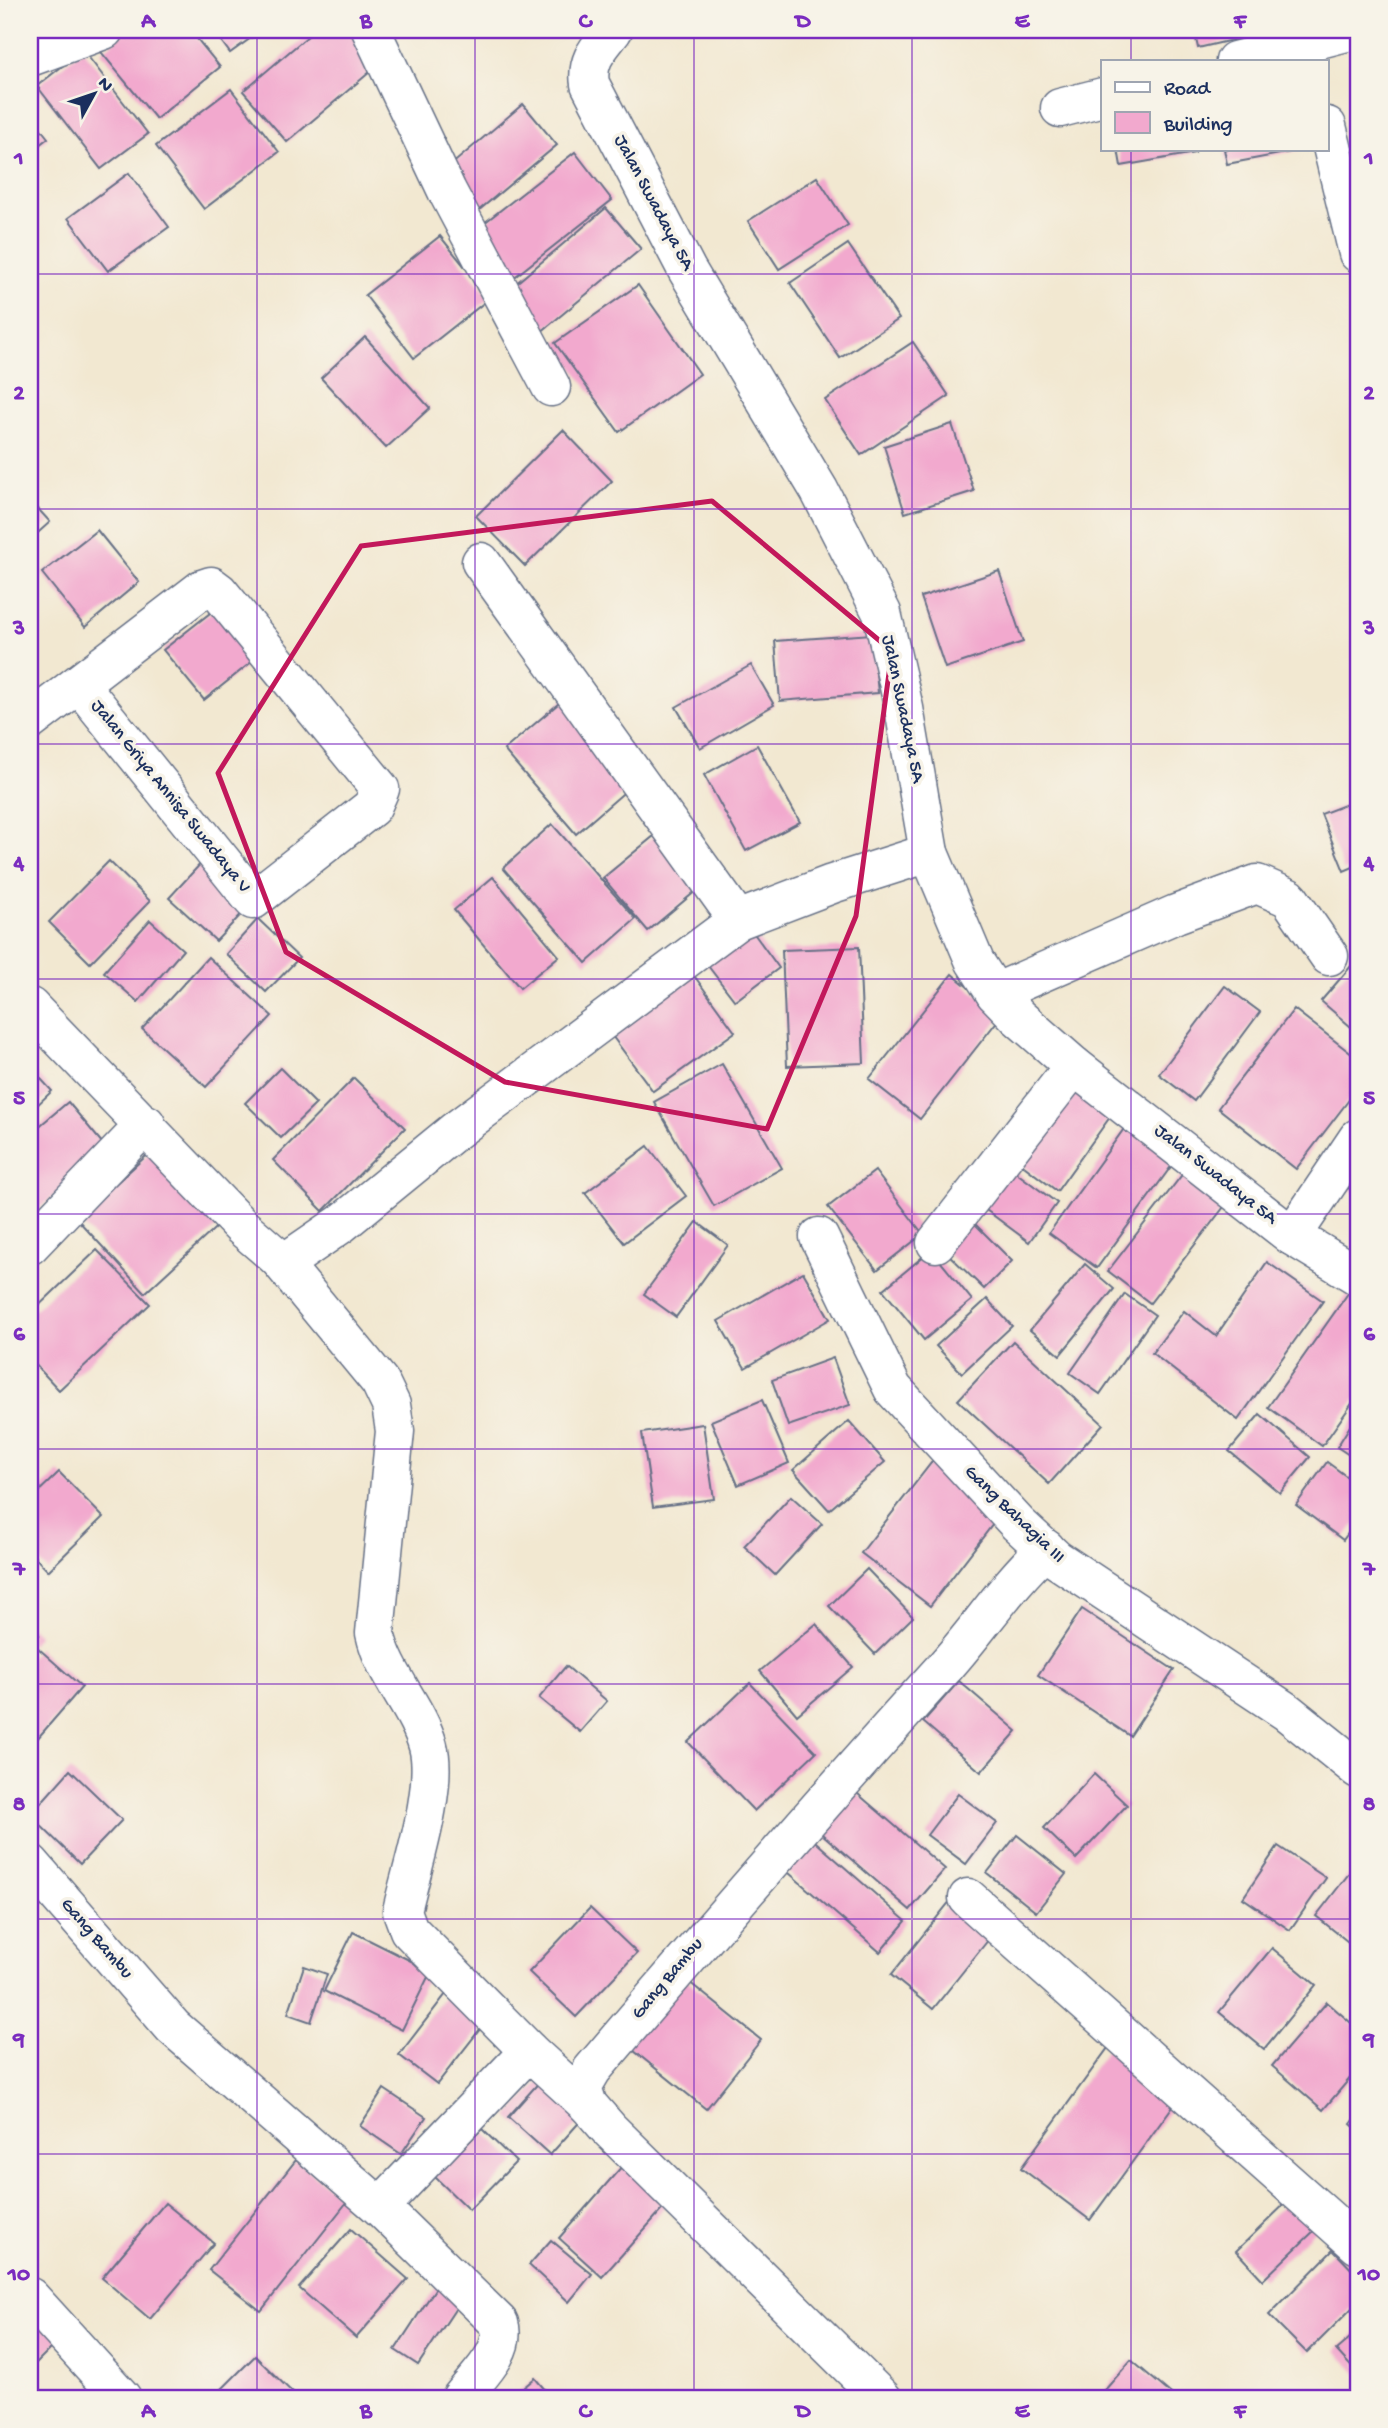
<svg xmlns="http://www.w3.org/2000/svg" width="1388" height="2428" font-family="'Gochi Hand',sans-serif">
  <rect width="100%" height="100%" fill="#f7f3e8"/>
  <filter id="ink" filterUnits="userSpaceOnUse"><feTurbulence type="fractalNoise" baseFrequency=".0143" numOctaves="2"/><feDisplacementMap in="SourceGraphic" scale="14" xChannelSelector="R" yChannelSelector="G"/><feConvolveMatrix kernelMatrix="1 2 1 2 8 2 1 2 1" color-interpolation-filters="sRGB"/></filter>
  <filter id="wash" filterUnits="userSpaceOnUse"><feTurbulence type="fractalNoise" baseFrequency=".00686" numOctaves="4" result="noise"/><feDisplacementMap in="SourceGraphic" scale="28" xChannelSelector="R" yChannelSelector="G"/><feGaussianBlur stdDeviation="1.57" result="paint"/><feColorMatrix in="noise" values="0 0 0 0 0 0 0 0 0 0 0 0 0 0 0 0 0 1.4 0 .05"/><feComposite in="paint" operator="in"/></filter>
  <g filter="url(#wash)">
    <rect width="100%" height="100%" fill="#f2e8d1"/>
    <g id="blocks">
      <g fill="#f2a9ce">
        <polygon points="128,30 190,30 220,67 156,119 101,52"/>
        <polygon points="213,30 262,30 230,53"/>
        <polygon points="315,30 356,30 383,61 287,142 243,91"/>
        <polygon points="1194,30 1271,30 1271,31 1198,48"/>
        <polygon points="83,50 148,134 101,169 37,86"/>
        <polygon points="231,89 279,152 204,209 156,146"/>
        <polygon points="523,104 557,145 478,211 444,171"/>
        <polygon points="30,115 48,138 30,152"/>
        <polygon points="1118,149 1194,149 1195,153 1121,166"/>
        <polygon points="1224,149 1301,149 1301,150 1227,164"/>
        <polygon points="575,152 612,200 512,279 474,231"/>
        <polygon points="129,173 169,227 108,271 68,218"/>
        <polygon points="817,177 848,225 779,269 748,221"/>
        <polygon points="606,208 641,249 541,332 507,291"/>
        <polygon points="440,236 490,298 414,358 365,295"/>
        <polygon points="848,244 899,319 840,358 790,283"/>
        <polygon points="638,285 700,374 619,432 555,343"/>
        <polygon points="365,337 430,408 386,448 321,378"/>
        <polygon points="913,342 949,396 861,455 825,400"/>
        <polygon points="952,424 974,491 905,513 884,446"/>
        <polygon points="563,430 612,481 525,566 476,516"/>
        <polygon points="30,500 50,522 30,540"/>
        <polygon points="97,530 139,582 85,627 42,573"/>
        <polygon points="999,571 1023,642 945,668 921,597"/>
        <polygon points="214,610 254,660 204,700 163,650"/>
        <polygon points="872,634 878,693 780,701 775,641"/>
        <polygon points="751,665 774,705 700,748 676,707"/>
        <polygon points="565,698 636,782 576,834 504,750"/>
        <polygon points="757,745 800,822 746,851 704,775"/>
        <polygon points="1358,800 1358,865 1344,871 1321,814"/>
        <polygon points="552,824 636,919 586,963 503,868"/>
        <polygon points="660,831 704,884 648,931 603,878"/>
        <polygon points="204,860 251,904 216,941 169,898"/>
        <polygon points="109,861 150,901 90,963 49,922"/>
        <polygon points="493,877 559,956 520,988 454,910"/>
        <polygon points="258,919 299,958 266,992 226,954"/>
        <polygon points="150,920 183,950 138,1002 104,972"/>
        <polygon points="750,928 779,968 735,1001 705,962"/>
        <polygon points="859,947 864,1063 787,1066 782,950"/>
        <polygon points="208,957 272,1016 206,1087 142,1029"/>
        <polygon points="1358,958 1358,1033 1321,1001"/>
        <polygon points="690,970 735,1032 653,1091 607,1029"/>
        <polygon points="952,974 1002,1015 920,1119 869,1079"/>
        <polygon points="1225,986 1260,1012 1194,1101 1159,1074"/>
        <polygon points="1294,1009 1358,1059 1358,1088 1296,1169 1218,1108"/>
        <polygon points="722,1064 782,1168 714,1206 654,1102"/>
        <polygon points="30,1067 52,1091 30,1112"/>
        <polygon points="280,1068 316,1104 281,1138 245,1103"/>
        <polygon points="354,1078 405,1128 323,1211 273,1160"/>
        <polygon points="1077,1083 1115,1110 1057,1191 1020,1163"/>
        <polygon points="68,1102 108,1150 30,1216 30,1134"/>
        <polygon points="1126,1126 1175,1161 1097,1268 1049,1233"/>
        <polygon points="648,1146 686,1196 624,1243 585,1193"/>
        <polygon points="156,1147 224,1220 145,1293 77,1219"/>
        <polygon points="1188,1167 1230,1199 1150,1303 1108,1271"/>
        <polygon points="1010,1168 1057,1203 1029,1242 982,1207"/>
        <polygon points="1358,1170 1358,1196 1345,1185"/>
        <polygon points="875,1171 923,1234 877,1270 828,1207"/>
        <polygon points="972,1221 1012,1261 984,1289 944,1250"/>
        <polygon points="697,1222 728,1245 676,1317 644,1294"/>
        <polygon points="97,1250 150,1304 59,1390 30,1359 30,1314"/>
        <polygon points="931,1250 972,1300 924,1340 883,1290"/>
        <polygon points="1267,1262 1323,1301 1238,1420 1152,1353 1184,1311 1216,1336"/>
        <polygon points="1085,1264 1114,1289 1060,1355 1030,1330"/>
        <polygon points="803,1272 830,1319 745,1368 718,1321"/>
        <polygon points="1349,1292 1358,1299 1358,1395 1322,1446 1268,1407"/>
        <polygon points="1125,1294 1155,1315 1100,1394 1070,1373"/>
        <polygon points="987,1299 1012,1326 962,1373 936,1346"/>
        <polygon points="1013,1341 1103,1424 1049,1484 958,1400"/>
        <polygon points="833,1358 850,1405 788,1426 772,1380"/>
        <polygon points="762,1400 789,1463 738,1485 711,1421"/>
        <polygon points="1358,1413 1358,1461 1337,1447"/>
        <polygon points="1260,1414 1310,1457 1280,1493 1229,1451"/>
        <polygon points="849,1421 885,1462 829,1510 793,1470"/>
        <polygon points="703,1424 714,1499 653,1507 642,1433"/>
        <polygon points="935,1458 1003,1511 930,1606 861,1553"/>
        <polygon points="1327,1462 1358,1485 1358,1520 1343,1540 1296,1505"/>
        <polygon points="59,1472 103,1517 48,1571 30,1552 30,1500"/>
        <polygon points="791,1496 822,1524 775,1575 744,1546"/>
        <polygon points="867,1569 913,1617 875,1654 829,1606"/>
        <polygon points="1082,1609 1174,1670 1130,1736 1038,1675"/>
        <polygon points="816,1624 853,1667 797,1715 760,1671"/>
        <polygon points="30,1626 39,1635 30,1645"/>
        <polygon points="38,1648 82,1687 30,1747 30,1657"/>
        <polygon points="566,1666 607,1701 580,1732 539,1698"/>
        <polygon points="959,1681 1017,1731 981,1772 923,1722"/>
        <polygon points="750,1683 816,1752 754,1811 688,1742"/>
        <polygon points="70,1770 122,1820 80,1864 30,1815"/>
        <polygon points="1094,1774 1127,1805 1076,1859 1044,1828"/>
        <polygon points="843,1781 945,1869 910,1910 808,1822"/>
        <polygon points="958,1794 997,1823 966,1864 927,1835"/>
        <polygon points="801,1829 906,1921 880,1952 774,1860"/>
        <polygon points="1017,1835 1066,1874 1036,1912 987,1873"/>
        <polygon points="1278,1846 1326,1878 1290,1930 1243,1898"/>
        <polygon points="1358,1862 1358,1950 1316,1916"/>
        <polygon points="30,1885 45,1902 30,1915"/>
        <polygon points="951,1900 993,1934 933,2009 891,1975"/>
        <polygon points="590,1908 637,1953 576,2017 529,1972"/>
        <polygon points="353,1932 431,1971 402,2030 324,1991"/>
        <polygon points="1272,1948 1316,1985 1264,2049 1219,2012"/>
        <polygon points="304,1966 327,1974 311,2022 288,2014"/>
        <polygon points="678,1973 761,2040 706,2109 623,2042"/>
        <polygon points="446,1994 484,2024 437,2084 399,2055"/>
        <polygon points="1327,2002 1358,2029 1358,2069 1323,2110 1272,2066"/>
        <polygon points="1108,2048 1178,2099 1090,2220 1021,2168"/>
        <polygon points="543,2078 585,2116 550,2155 508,2117"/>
        <polygon points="384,2089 426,2117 401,2154 360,2126"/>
        <polygon points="1358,2115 1358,2130 1351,2124"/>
        <polygon points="482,2129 516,2162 469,2210 434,2176"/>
        <polygon points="296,2160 347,2202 261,2311 209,2270"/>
        <polygon points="624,2164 668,2203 602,2277 559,2238"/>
        <polygon points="1292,2197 1319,2226 1263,2280 1236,2251"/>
        <polygon points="165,2203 214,2243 150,2319 102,2278"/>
        <polygon points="351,2229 408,2279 356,2338 299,2288"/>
        <polygon points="551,2240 592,2274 569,2302 529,2265"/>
        <polygon points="1333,2250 1358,2276 1358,2302 1307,2353 1269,2315"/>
        <polygon points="441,2280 464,2296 418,2365 395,2350"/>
        <polygon points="30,2300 64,2335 30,2369"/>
        <polygon points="1358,2331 1358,2374 1336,2350"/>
        <polygon points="255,2356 298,2398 213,2398"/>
        <polygon points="1131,2360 1176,2398 1098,2398"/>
        <polygon points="535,2378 552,2398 511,2398"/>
      </g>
    </g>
  </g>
  <g filter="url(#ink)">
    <use href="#blocks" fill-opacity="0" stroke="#667086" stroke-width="2"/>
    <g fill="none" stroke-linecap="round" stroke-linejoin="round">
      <g stroke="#667086" stroke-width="41">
        <g id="minor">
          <polyline points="371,30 447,191 551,387"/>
          <path d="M613,30C599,48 586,60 590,84L687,270L819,490L882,613L904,708L929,853L975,962L995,993L1018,1017L1074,1066L1292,1236L1358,1276"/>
          <polyline points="30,57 104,30"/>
          <polyline points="1235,61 1354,30"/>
          <polyline points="1060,108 1103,97"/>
          <polyline points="1327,126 1358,253"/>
          <polyline points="481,562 738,920"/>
          <polyline points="30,721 202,589 211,586 219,592 380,789 372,807 253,900 79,684"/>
          <polyline points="995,993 1176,914 1257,884 1289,898 1329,956"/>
          <path d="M30,1007L242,1227L278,1258L380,1382L391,1405L395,1431L375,1633C384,1675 418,1708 428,1746C439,1787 412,1867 402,1911L409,1930L529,2051L588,2105"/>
          <polyline points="1292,1236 1358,1138"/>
          <polyline points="819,1237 893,1389 1018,1524 1056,1559 1287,1712 1358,1769"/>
          <polyline points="936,1243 1074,1066"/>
          <polyline points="30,1245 146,1124"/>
          <polyline points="278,1258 290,1259 341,1224 455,1131 738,920 832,884 929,853"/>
          <path d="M30,1863L173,2027L380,2207L499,2323C508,2351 477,2377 461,2398"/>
          <polyline points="968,1898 1358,2245"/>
          <polyline points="380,2207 529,2051"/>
          <polyline points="30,2297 122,2398"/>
          <path d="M882,2398L609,2129L588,2105L582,2087L592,2070C707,1935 823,1801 942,1670C978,1631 1007,1584 1046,1549"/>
        </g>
      </g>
      <use href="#minor" stroke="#fff" stroke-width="38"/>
    </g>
  </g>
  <path fill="none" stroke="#c2185b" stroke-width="5" stroke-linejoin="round" d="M712,501L892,651L856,916L767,1129L505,1082L286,952L218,773L361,546Z"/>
  <path fill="none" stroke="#7b2cbf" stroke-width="2" stroke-opacity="0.55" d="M257,30V2398M475,30V2398M694,30V2398M912,30V2398M1131,30V61M1131,149V2398M30,274H1358M30,509H1358M30,744H1358M30,979H1358M30,1214H1358M30,1449H1358M30,1684H1358M30,1919H1358M30,2154H1358"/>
  <g text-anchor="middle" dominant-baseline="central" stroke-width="7" stroke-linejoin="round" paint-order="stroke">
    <g font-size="19" fill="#1b2f5e" stroke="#f7f3e8">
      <text transform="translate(653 203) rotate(62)">Jalan Swadaya 5A</text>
      <text transform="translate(902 709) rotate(78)">Jalan Swadaya 5A</text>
      <text transform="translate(170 797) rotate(51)">Jalan Griya Annisa Swadaya V</text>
      <text transform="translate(1215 1175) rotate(38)">Jalan Swadaya 5A</text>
      <text transform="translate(1014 1515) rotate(44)">Gang Bahagia III</text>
      <text transform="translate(96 1939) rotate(49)">Gang Bambu</text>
      <text transform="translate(668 1979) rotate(-50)">Gang Bambu</text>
    </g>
  </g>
  <rect width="1388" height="2428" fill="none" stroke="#f7f3e8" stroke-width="77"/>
  <rect x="1101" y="60" width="228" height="91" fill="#f7f3e8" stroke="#9fa5b1" stroke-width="2"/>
  <rect x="1115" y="82" width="35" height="10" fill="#ffffff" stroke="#9fa5b1" stroke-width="2"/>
  <text x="1164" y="94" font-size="21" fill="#1b2f5e">Road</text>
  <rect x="1115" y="112" width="35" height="21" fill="#f2a9ce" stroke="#9fa5b1" stroke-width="2"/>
  <text x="1164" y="130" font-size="21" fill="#1b2f5e">Building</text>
  <g transform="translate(94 94) rotate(50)" stroke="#f7f3e8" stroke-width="5" paint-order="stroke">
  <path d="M0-5L12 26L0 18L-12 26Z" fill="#1b2f5e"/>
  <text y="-10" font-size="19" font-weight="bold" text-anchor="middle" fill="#1b2f5e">N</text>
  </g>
  <rect x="38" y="38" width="1312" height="2352" fill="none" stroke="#7b2cbf" stroke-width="2.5"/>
  <g font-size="23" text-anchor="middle" font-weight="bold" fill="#7b2cbf">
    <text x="148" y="27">A</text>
    <text x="366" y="27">B</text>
    <text x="585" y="27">C</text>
    <text x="803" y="27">D</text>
    <text x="1022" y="27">E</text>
    <text x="1240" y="27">F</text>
    <text x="19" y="164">1</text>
    <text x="1369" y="164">1</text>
    <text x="19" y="399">2</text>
    <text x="1369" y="399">2</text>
    <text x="19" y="634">3</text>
    <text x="1369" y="634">3</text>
    <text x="19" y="869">4</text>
    <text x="1369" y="869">4</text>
    <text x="19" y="1104">5</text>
    <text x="1369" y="1104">5</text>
    <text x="19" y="1340">6</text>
    <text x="1369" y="1340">6</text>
    <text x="19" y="1575">7</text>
    <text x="1369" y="1575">7</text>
    <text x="19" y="1810">8</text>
    <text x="1369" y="1810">8</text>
    <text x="19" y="2045">9</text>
    <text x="1369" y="2045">9</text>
    <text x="19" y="2280">10</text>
    <text x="1369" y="2280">10</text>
    <text x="148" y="2417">A</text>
    <text x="366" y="2417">B</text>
    <text x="585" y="2417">C</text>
    <text x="803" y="2417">D</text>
    <text x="1022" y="2417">E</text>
    <text x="1240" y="2417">F</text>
  </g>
</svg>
